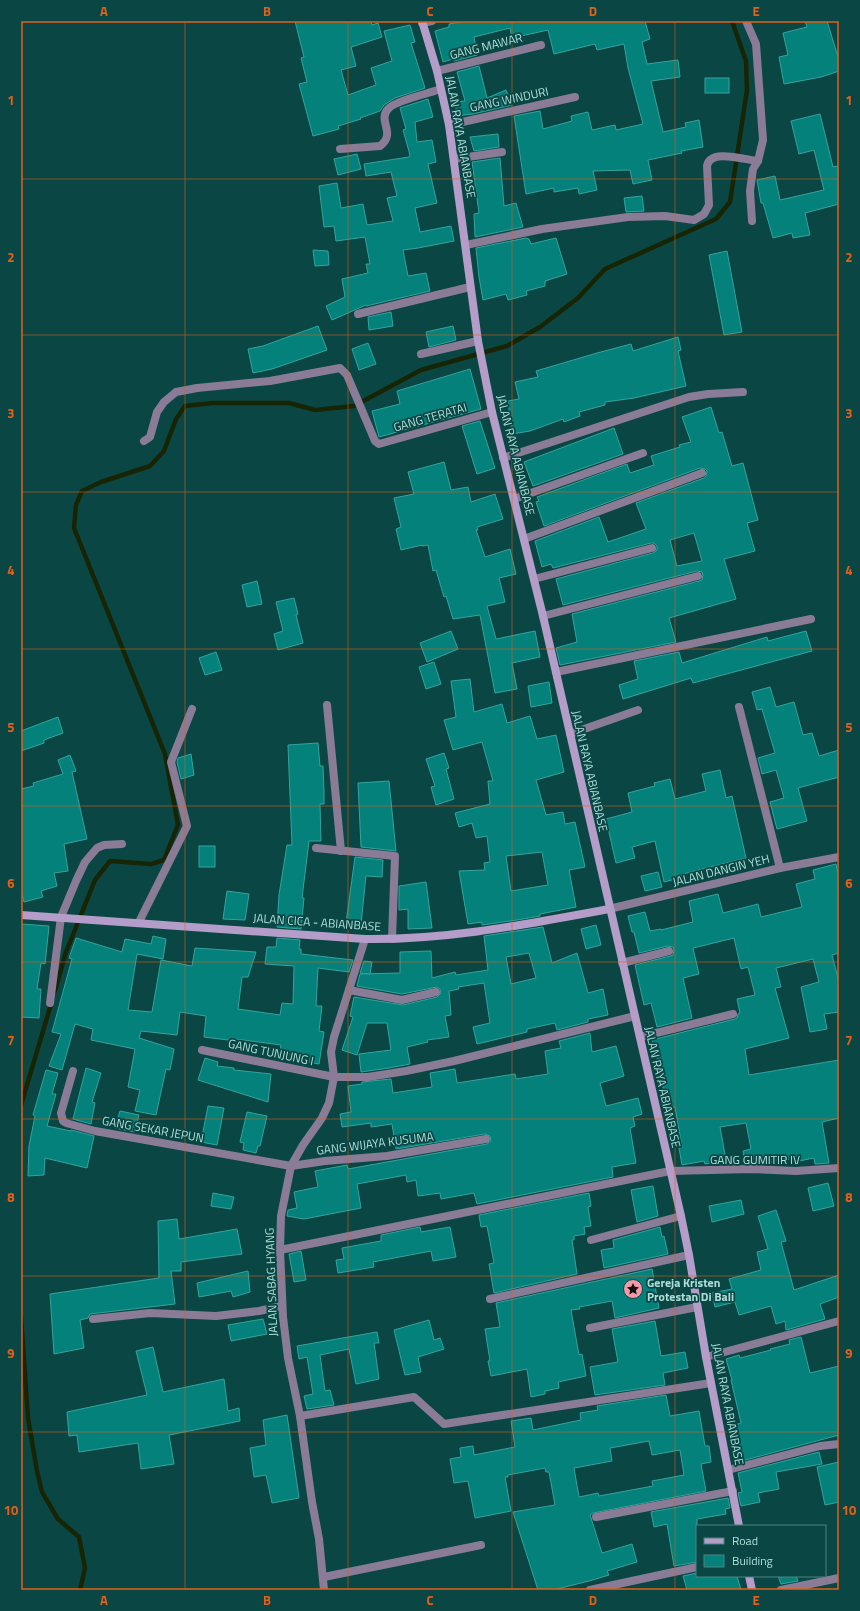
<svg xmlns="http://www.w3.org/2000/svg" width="860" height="1611" font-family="'Titillium Web',sans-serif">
  <rect width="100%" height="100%" fill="#0a4744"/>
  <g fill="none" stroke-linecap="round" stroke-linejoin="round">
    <g stroke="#182505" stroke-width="4.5">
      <polyline points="55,991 66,952 95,880 110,861 151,864 164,860 178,825 165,754 74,528 76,505 82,491 101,482 150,466 164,451 176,419 185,406 213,403 289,403 315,410 354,406 421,370 507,346 540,327 578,298 605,269 716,219 730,202 747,90 746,61 732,21"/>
      <polyline points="21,1105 52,1001"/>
      <polyline points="21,1317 28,1418 37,1471 42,1492 58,1519 79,1537 85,1568 80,1590"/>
    </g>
  </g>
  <g fill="#04817b" stroke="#35a39d" fill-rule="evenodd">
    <polygon points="295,21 371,21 372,25 378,23 382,37 351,47 356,66 341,70 348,95 376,85 371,68 392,61 384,31 410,25 415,42 411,43 425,88 395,98 384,105 380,111 360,118 361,119 338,126 339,129 313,136 299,84 307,82 301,58 304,57"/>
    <polygon points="466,21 645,21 650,39 642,42 647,64 678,60 680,77 651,81 663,132 686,127 685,123 699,120 703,147 681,151 682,153 648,160 652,180 633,184 630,170 593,171 597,190 579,194 578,188 554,192 554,188 526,194 514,116 540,111 543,129 572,121 571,116 588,112 592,130 615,125 616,130 643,124 628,68 624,44 597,50 595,44 554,54 548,30 512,38 510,28 474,37 477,55 454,61 453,59 443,62 435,31 449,27 449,24"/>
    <polygon points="805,21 827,21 839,60 839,71 821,77 784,84 779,57 788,55 783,33 807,27"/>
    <polygon points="479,66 487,98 506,90 512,105 473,114 457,116 455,102 465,101 457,72"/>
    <rect x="705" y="78" width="24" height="15"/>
    <polygon points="428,99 433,117 415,122 417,142 432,140 436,162 428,164 437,203 415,208 420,232 451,226 454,241 418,248 403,250 408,276 426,273 430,291 366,306 366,305 332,320 326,306 345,297 342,279 368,273 366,264 370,264 365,237 336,241 334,226 324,227 319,186 337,183 341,208 363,204 367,225 393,221 387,198 397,196 391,172 366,176 364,164 409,157 410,155 403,130 406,129 400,108"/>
    <polygon points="820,114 833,167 839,166 839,204 805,213 810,235 793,238 792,233 773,238 763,203 761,203 757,180 775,176 780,200 824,190 814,150 799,154 791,121"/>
    <polygon points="498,134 499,147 474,151 470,137"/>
    <polygon points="357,154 361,169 338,175 334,159"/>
    <polygon points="500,158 504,206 516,203 523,227 475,237 474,214 479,213 472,162"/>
    <polygon points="642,196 644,211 626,212 624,198"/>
    <polygon points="526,238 529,239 531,244 556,238 567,274 545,281 545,286 526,291 527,295 508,300 506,294 483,300 479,277 476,248"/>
    <polygon points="313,250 328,251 329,265 315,266"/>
    <polygon points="727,251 742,332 724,335 709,255"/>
    <polygon points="391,312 393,326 369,330 368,317"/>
    <polygon points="318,326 327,350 272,369 253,373 248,349 263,346"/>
    <polygon points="453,326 456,340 429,347 426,332"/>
    <polygon points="678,337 681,350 678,351 686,386 634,398 605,402 605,405 579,412 580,416 564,422 563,419 530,431 512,434 508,401 519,399 515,382 538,377 536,371 597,353 631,344 633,351"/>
    <polygon points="368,343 376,364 359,370 352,349"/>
    <polygon points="470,369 481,409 379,437 372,411 400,404 397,391"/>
    <path d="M711,407L719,433L722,432L732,466L743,463L758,520L747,523L755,551L724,559L736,599L669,618L676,642L560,665L556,648L577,642L572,614L699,581L702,580L703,575L702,572L697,571L563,605L556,579L653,553L657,550V546L654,543H651L553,568L551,564L542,567L535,541L599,517L608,542L646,529L636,503L704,478L706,476L707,471L705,469L700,468L544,526L536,502L539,501L537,497L627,464L630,473L654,465L651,456L680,447L679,445L691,442L682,417ZM694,533L702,561L677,566L670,540Z"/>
    <polygon points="480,421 495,468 477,474 462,426"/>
    <polygon points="614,428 623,454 533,486 524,462"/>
    <polygon points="444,462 451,490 468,487 471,502 495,494 503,519 477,527 478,530 476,530 485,557 510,549 516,574 499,578 505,602 487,606 496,639 535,631 540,657 512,663 517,689 495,693 480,615 453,619 446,596 444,597 436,570 433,571 428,545 422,546 422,545 401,550 396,529 401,527 394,498 414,494 408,472"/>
    <polygon points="257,581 262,604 247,607 242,585"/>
    <polygon points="294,598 298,614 296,615 303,643 278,650 274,634 283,631 276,602"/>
    <polygon points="451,631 458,649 427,662 420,643"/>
    <polygon points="806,631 812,651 693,683 691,678 623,699 619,685 638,679 634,661 679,652 682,663 767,637 768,641"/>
    <polygon points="216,652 222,670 205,675 199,658"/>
    <polygon points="434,662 441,684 426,689 419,667"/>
    <path d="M470,679L474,712L502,704L507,723L530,716L537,739L556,735L564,772L536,780L546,815L563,812L565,824L575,822L585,867L569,870L576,907L540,914V916L517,920L482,925V922L468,924L459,871L485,870L484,863L490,862L487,836L476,838L472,823L459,827L455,813L490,804L488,781H493L482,742L453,750L444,720L456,717L451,681ZM542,852L548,885L511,891L506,856Z"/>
    <polygon points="549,682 552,703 531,707 528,686"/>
    <polygon points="770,687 776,707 794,702 803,735 812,733 819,756 839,750 839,777 798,788 807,821 777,829 770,802 784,798 776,770 762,774 758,758 775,753 762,709 757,710 752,692"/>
    <polygon points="58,717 63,733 44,740 44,743 21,751 21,731"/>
    <polygon points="318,743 320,766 323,766 324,791 324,804 320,804 321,841 309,841 302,898 304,898 301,929 277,927 279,895 287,845 292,845 288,745"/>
    <polygon points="444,753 449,768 446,769 454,799 436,805 431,787 435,786 426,759"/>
    <polygon points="191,754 194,775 181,779 177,762 178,758"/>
    <polygon points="70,755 76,771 72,772 87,839 64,844 68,871 54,873 57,886 41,891 43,897 24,902 21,891 21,789 34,786 33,783 63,774 58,760"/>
    <polygon points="720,770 726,798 732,796 746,858 683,874 683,877 664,882 655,841 632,847 635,858 616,863 606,819 632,812 628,793 655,786 654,783 670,779 675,799 706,791 702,774"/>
    <polygon points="389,781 396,851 361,847 358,783"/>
    <rect x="199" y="846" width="16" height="21"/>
    <polygon points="355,857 383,860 382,877 366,876 361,924 346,923"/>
    <polygon points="836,864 839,878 839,953 832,955 839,982 839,1012 824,1014 827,1029 810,1032 801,987 819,982 813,959 776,968 781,987 775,988 789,1038 745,1049 749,1075 839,1060 839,1118 822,1122 829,1163 815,1164 814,1158 799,1161 798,1158 759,1164 745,1164 743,1151 751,1149 746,1123 720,1127 726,1160 705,1164 704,1161 682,1165 679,1148 682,1147 675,1107 667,1109 659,1065 652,1040 735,1019 737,1018 738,1014 740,1013 737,999 755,995 748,967 741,969 734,938 693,948 699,974 683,978 692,1018 657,1027 651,1003 644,1005 635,965 670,956 673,955 674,950 673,947 668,946 639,953 634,932 632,932 628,916 645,912 650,931 661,929 661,930 693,922 689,901 718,894 723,913 758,904 761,917 802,907 796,884 815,879 813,870"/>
    <polygon points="658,872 662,887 645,891 641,876"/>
    <polygon points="426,882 432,928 408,929 408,909 399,910 399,886"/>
    <polygon points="227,891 249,894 245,920 223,919"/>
    <polygon points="21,924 49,926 45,964 41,963 37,989 41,989 39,1018 21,1017"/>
    <polygon points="596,925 601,945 586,949 581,929"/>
    <path d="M543,927L552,963L577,953L588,993L603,989L608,1015L588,1019V1022L557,1030L555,1023L527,1029V1032L477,1044L473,1027L490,1023L484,983L458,987L459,989L449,991L451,1015L445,1016L449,1037L427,1040L428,1042L407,1047L410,1064L389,1068L361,1072L359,1054L391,1050L387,1023H367L357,1055L342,1050L353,1017L350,1016L354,997L403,1005L437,997L441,993L440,989L437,987L402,994L357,986L360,974L400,973V952L431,951L432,978L455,972L456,975L488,970L484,936ZM529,953L536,978L511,984L506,957Z"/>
    <polygon points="153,936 166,939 163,959 137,954 128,1010 152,1012 161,960 192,966 195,948 256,952 248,977 242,977 238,1009 280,1015 282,1003 293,1004 294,966 265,964 267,947 276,947 277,938 300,940 299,949 301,949 301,954 353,960 349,972 318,968 316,1006 322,1006 319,1031 324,1032 319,1064 279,1057 281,1045 236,1039 236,1041 204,1037 206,1016 180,1012 177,1035 141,1031 139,1038 174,1049 170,1070 166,1069 156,1115 135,1111 140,1090 128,1087 135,1049 91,1040 93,1029 75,1024 62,1070 49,1066 61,1034 52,1032 72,959 69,958 76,938 122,952 125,939 151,944"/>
    <polygon points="364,961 372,962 370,974 360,973"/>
    <polygon points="590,1033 592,1052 616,1046 624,1076 600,1083 606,1106 638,1098 642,1114 633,1117 635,1126 630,1128 636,1163 612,1167 613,1177 477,1204 474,1193 441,1199 440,1193 418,1196 416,1180 407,1182 406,1175 357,1184 361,1208 304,1219 287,1216 288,1210 297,1208 294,1192 318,1187 315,1171 347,1165 348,1169 487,1144 491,1141 490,1136 485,1134 396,1149 392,1124 371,1127 371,1123 342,1127 340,1114 351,1112 348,1086 362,1084 362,1082 391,1079 393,1093 432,1087 430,1073 455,1069 457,1083 515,1074 516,1079 548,1074 545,1051 561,1048 559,1041"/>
    <polygon points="205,1058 218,1062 217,1066 234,1068 234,1070 271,1074 268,1102 198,1080"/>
    <polygon points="86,1068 101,1073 92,1102 95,1103 91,1124 73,1119"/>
    <polygon points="46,1070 58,1073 52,1094 56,1094 47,1126 71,1131 71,1130 94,1136 87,1168 45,1158 44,1175 28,1176 29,1146 35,1116 33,1115"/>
    <polygon points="208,1106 224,1108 217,1145 201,1142"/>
    <polygon points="120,1111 139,1115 135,1132 115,1128"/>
    <polygon points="247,1112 267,1116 260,1146 258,1146 256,1153 243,1150 244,1143 240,1142"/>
    <polygon points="828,1183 834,1206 813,1211 808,1188"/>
    <polygon points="653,1186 658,1216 637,1222 631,1190"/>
    <polygon points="213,1193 234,1197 231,1209 211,1206"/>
    <polygon points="589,1193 591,1206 588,1207 591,1226 584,1227 585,1234 574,1236 574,1240 572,1240 577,1274 494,1293 489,1264 494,1263 487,1226 481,1227 479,1215"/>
    <polygon points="741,1200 744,1214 712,1222 709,1206"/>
    <polygon points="776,1210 786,1241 781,1242 794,1290 839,1275 839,1297 820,1304 825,1319 786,1330 785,1321 776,1324 771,1306 739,1315 735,1302 715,1307 712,1293 732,1289 729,1279 761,1270 757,1252 768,1249 758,1216"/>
    <polygon points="177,1219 179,1239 237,1229 242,1254 181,1262 181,1271 171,1271 175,1304 90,1314 88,1318 80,1320 84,1348 54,1354 50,1294 159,1278 158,1221"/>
    <polygon points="420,1227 421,1232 450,1227 456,1257 433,1261 431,1251 373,1262 374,1267 338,1273 336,1260 344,1259 342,1248 381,1241 381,1235"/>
    <polygon points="660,1227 662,1237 664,1236 668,1254 604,1268 601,1250 614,1248 613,1240"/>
    <polygon points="301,1251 306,1280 294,1282 289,1254"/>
    <polygon points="652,1269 659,1308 615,1318 612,1301 579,1307 580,1309 571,1310 579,1355 582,1354 586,1376 558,1382 559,1388 545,1391 545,1394 531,1397 527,1369 491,1376 488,1361 490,1361 485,1329 500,1327 496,1303"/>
    <polygon points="248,1271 250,1292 233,1297 231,1291 199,1297 197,1283"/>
    <polygon points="263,1319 267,1334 231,1341 228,1325"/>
    <polygon points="429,1320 434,1340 440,1338 444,1349 418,1357 421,1372 405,1375 394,1330"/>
    <polygon points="655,1321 661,1356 685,1352 688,1368 663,1373 665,1385 595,1395 590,1367 618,1362 612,1329"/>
    <polygon points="377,1332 379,1343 374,1343 379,1379 356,1384 349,1349 320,1355 325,1391 330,1390 334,1405 307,1409 304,1396 313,1394 307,1357 299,1359 297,1346"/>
    <polygon points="801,1337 810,1373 839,1366 839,1435 738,1462 736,1451 741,1450 735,1425 741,1423 731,1380 732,1380 726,1359 739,1355 740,1358 771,1350 770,1349 790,1344 789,1340"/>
    <polygon points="153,1347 163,1392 224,1379 228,1411 239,1408 240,1421 169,1435 174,1464 141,1469 138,1443 79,1452 77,1435 69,1436 67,1412 147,1395 136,1351"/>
    <path d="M666,1395L670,1416L699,1411L705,1446H709L711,1462L701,1464L706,1491L593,1513L590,1515L591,1518L602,1553L632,1544L637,1562L607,1571L609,1575L589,1581L553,1590H538L513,1512L555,1505L549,1472H546L545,1468L508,1475V1477H505L511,1511L475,1518L468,1481L454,1483L450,1459L461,1457L460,1448L473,1446L474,1455L515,1447L511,1421L531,1418L533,1430L581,1420L580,1413L598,1410L597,1406ZM649,1441L652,1455L680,1450L684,1475L652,1481L653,1486L599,1496L598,1493L579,1497L574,1468L612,1461L610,1448Z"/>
    <polygon points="287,1415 299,1498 272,1503 266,1475 254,1477 250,1448 266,1445 263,1420"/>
    <polygon points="819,1452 822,1464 776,1472 779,1489 758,1493 760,1502 741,1506 738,1493 742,1492 738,1473"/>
    <polygon points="839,1462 839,1502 825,1505 817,1467"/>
    <polygon points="728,1498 730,1508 725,1509 726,1514 697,1519 697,1562 674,1566 667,1524 654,1527 651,1512"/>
    <polygon points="697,1573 697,1576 737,1576 741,1590 687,1590 683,1576"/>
    <polygon points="778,1576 796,1576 798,1581 781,1584"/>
  </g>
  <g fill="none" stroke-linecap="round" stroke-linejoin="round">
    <g stroke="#8a7b97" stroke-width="8">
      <polyline points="746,21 756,44 763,140 758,161 753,169 750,191 752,221"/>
      <polyline points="422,23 432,21"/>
      <polyline points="437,71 541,45"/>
      <polyline points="449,125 575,97"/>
      <path d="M340,149L380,146C397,133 377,121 388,109C394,101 430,93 441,89"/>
      <polyline points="454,159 502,152"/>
      <path d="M466,245L542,229L628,217L665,216L694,220L704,214L709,205L707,166C710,148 745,160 758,161"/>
      <polyline points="358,314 470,287"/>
      <polyline points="421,354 478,341"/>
      <polyline points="144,441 150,437 157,412 164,402 176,392 197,388 270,381 340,368 347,375 375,441 379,444 492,412"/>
      <polyline points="503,458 689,397 708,394 743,392"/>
      <polyline points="514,499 643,453"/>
      <polyline points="524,539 702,473"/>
      <polyline points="534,579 652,548"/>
      <polyline points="543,616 698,576"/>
      <polyline points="556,672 811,619"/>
      <polyline points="327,705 341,851"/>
      <polyline points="739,707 780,868"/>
      <polyline points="570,734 638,710"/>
      <polyline points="316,848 395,856 392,939"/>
      <polyline points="609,909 780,868 839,857"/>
      <polyline points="139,922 187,826 171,762 192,709"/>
      <polyline points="622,963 669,951"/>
      <polyline points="349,990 402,1000 436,992"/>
      <polyline points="50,1003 61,917 76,881 85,862 97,848 104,845 122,844"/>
      <polyline points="640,1037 733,1014"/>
      <polyline points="202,1050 334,1077 368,1077 406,1071 454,1061 635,1016"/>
      <polyline points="73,1071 61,1113 63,1121 66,1123 95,1131 291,1166 325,1161 387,1156 486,1139"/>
      <polyline points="591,1240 681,1216"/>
      <polyline points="280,1250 670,1171 751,1169 796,1171 839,1168"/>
      <polyline points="490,1299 689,1255"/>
      <polyline points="93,1319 150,1313 216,1316 259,1311 282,1306"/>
      <polyline points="590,1328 697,1307"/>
      <polyline points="706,1357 839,1321"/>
      <polyline points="300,1416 414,1397 444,1424 711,1383"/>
      <polyline points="728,1470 820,1446 839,1444"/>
      <polyline points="596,1517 733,1491"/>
      <polyline points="324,1577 481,1545"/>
      <polyline points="324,1590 319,1539 312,1502 300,1416 288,1358 283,1317 280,1250 281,1216 291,1166 303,1145 322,1118 329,1103 334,1077 331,1052 334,1037 365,939"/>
      <polyline points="590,1590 697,1567"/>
      <polyline points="781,1590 839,1578"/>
    </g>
    <g stroke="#b49dc8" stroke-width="8">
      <polyline points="422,21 437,71 449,125 478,341 492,412 543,616 681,1216 689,1255 706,1357 739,1526"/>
      <path d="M21,915L365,939C449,940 527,924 609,909"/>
      <polyline points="749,1576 752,1590"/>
    </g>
  </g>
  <path fill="none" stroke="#e56016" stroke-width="1" stroke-opacity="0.55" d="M185,21V1590M348,21V1590M512,21V1590M675,21V1590M21,179H839M21,335H839M21,492H839M21,649H839M21,806H839M21,962H839M21,1119H839M21,1276H839M21,1432H839"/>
  <defs>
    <g id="sight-disc" transform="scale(1)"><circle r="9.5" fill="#f39aa8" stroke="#0a4744"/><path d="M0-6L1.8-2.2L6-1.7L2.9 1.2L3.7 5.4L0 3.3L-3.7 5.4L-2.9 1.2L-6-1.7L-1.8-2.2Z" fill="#111"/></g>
  </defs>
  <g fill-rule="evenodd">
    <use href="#sight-disc" x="633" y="1289"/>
  </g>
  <g text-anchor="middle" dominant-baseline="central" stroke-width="3.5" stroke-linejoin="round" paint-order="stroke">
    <g font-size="12" fill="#b0dfdb" stroke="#0a4744">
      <text transform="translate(486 46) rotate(-14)">GANG MAWAR</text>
      <text transform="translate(509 99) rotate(-12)">GANG WINDURI</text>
      <text transform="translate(461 137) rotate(80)">JALAN RAYA ABIANBASE</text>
      <text transform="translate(430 417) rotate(-16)">GANG TERATAI</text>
      <text transform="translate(516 455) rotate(76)">JALAN RAYA ABIANBASE</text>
      <text transform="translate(590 771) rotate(77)">JALAN RAYA ABIANBASE</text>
      <text transform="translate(721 870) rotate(-14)">JALAN DANGIN YEH</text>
      <text transform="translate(317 922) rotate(4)">JALAN CICA - ABIANBASE</text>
      <text transform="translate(271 1052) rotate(12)">GANG TUNJUNG I</text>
      <text transform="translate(663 1087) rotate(77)">JALAN RAYA ABIANBASE</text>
      <text transform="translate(153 1129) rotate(10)">GANG SEKAR JEPUN</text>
      <text transform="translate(375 1143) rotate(-7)">GANG WIJAYA KUSUMA</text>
      <text x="755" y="1159">GANG GUMITIR IV</text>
      <text transform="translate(271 1282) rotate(-92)">JALAN SABAG HYANG</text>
      <text transform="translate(728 1404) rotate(79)">JALAN RAYA ABIANBASE</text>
    </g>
    <g font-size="12" font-weight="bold" fill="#b0dfdb" stroke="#0a4744" text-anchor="start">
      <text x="647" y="1282">Gereja Kristen<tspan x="647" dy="14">Protestan Di Bali</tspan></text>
    </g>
  </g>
  <rect width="860" height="1611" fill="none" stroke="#0a4744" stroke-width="44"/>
  <rect x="696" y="1525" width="130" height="52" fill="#0a4744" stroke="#4c8480"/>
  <rect x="704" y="1538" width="20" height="6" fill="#b49dc8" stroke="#4c8480"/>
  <text x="732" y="1545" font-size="12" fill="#b0dfdb">Road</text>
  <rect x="704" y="1555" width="20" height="12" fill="#04817b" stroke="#4c8480"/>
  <text x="732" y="1565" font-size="12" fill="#b0dfdb">Building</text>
  <rect x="22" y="22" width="816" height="1567" fill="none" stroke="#e56016" stroke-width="1.5"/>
  <g font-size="13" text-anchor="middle" font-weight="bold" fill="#e56016">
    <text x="104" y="16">A</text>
    <text x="267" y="16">B</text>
    <text x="430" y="16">C</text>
    <text x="593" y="16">D</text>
    <text x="756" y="16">E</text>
    <text x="11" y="105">1</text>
    <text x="849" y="105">1</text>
    <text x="11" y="262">2</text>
    <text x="849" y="262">2</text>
    <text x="11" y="418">3</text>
    <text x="849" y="418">3</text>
    <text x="11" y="575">4</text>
    <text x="849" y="575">4</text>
    <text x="11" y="732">5</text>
    <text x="849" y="732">5</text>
    <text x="11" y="888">6</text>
    <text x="849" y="888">6</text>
    <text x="11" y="1045">7</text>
    <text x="849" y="1045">7</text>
    <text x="11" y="1202">8</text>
    <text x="849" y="1202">8</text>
    <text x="11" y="1358">9</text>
    <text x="849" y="1358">9</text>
    <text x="11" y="1515">10</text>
    <text x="849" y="1515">10</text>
    <text x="104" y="1605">A</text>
    <text x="267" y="1605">B</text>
    <text x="430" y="1605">C</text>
    <text x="593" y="1605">D</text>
    <text x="756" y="1605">E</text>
  </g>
</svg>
